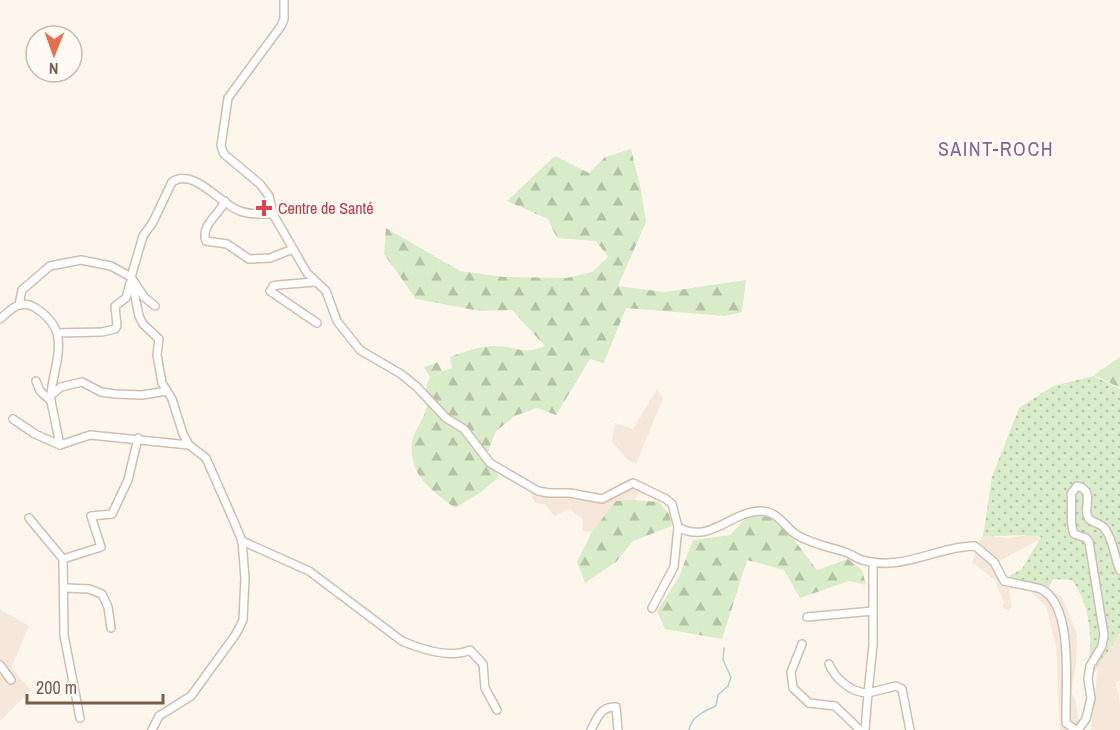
<svg xmlns="http://www.w3.org/2000/svg" width="1120" height="730" font-family="'Archivo Narrow',sans-serif">
  <defs>
    <pattern id="grass-dots" width="8" height="8" patternUnits="userSpaceOnUse" patternTransform="scale(1.5)"><rect width="8" height="8" fill="#d8ecc9"/><path d="M2 2h.1M6 6h.1" fill="none" stroke="#b4c2a5" stroke-width="1.8" stroke-linecap="round"/></pattern>
    <pattern id="forest-firs" width="22" height="20" patternUnits="userSpaceOnUse" patternTransform="scale(1.5)"><rect width="22" height="20" fill="#d8ecc9"/><path d="M5 1l3.5 6h-7zM16 11l3.5 6h-7z" fill="#b4c2a5"/></pattern>
  </defs>
  <rect width="100%" height="100%" fill="#fdf6ec"/>
  <g fill="#f5e8da">
    <polygon points="657,389 663,398 636,464 628,460 612,442 615,423 633,429"/>
    <polygon points="631,486 642,488 635,500 616,502 592,532 582,531 583,519 570,509 554,516 545,504 535,503 530,492 539,497 571,496 601,502"/>
    <polygon points="1034,534 1040,539 998,562 1006,577 1041,583 1062,597 1077,634 1076,663 1071,692 1076,701 1079,724 1083,730 1060,730 1056,646 1046,606 1029,590 1009,589 1012,607 1008,610 1002,607 1004,603 995,580 972,562 982,536 1009,538"/>
    <polygon points="0,609 29,626 11,668 31,690 0,721"/>
    <polygon points="1120,633 1120,680 1116,683 1120,702 1120,730 1091,730 1098,667"/>
  </g>
  <path fill="url(#grass-dots)" d="M1094,376L1120,389V633L1085,687C1092,650 1095,612 1072,580L1053,579L1049,587L1007,577L1022,569L1041,537C1031,533 997,537 983,536L992,477L1019,408L1053,386Z"/>
  <g fill="url(#forest-firs)">
    <path d="M631,149L641,190L646,222L618,286L664,292L746,280L742,312L725,316L626,308L604,363L590,359L556,415L537,408L515,416L496,431L487,454L499,477L481,492L455,508C432,491 408,475 412,442C413,432 422,422 425,412C430,399 421,395 430,377L424,367L438,362L442,371L452,368L450,357C466,351 479,346 495,346C518,346 520,356 545,346L512,310L480,311L416,299L384,254L386,228L460,271L504,277L566,278L592,272L608,257L596,241L557,238L548,219L507,201L555,156L589,173L605,157Z"/>
    <polygon points="1120,357 1120,388 1094,375"/>
    <polygon points="635,500 659,502 669,514 672,526 633,541 616,562 585,583 577,562 592,532 616,501"/>
    <polygon points="766,514 789,533 817,570 848,559 862,570 866,585 849,581 800,598 784,570 747,560 722,639 665,629 657,611 679,577 693,540 730,535 747,517"/>
  </g>
  <g fill="none" stroke-linecap="round" stroke-linejoin="round">
    <path stroke="#a5d3da" stroke-width="1.5" d="M689,730C691,717 704,711 716,706L718,695L728,686L731,677L723,660L724,648"/>
    <g stroke="#d1beb0" stroke-width="10">
      <g id="minor">
        <path d="M225,201C220,214 200,225 206,241L227,244L249,259L270,258L293,249"/>
        <polyline points="273,214 307,273 326,291 337,321 360,350 401,374 417,387 446,418 464,429 490,463 538,491 549,493 570,493 602,499 633,483 666,499 672,504 678,527 674,567 652,608"/>
        <polyline points="315,282 278,285 273,286 270,291 317,323"/>
        <polyline points="19,305 22,290 50,266 81,260 111,266 131,277 144,297 155,306"/>
        <path d="M0,319C5,315 12,307 19,305C33,300 53,320 57,333C62,352 53,374 51,393"/>
        <polyline points="57,333 102,332 115,329 117,326 115,306 126,298 130,283"/>
        <polyline points="36,381 40,391 50,400"/>
        <polyline points="13,419 35,434 60,445 90,435 189,445"/>
        <polyline points="60,445 50,396 61,387 82,382 101,392 116,394 142,395 167,391"/>
        <polyline points="29,518 63,559"/>
        <path d="M678,527C709,545 730,512 760,511C779,511 784,527 797,535C812,544 829,547 845,552C851,554 856,558 862,560C902,572 938,546 975,546L994,562L1004,581C1012,583 1036,587 1041,589C1075,606 1065,689 1066,723L1076,730"/>
        <path d="M242,541L309,571L402,641C421,649 450,659 470,650L483,664L485,688L497,710"/>
        <polyline points="873,562 873,645 868,693 896,686 902,689 910,730"/>
        <polyline points="65,588 89,589 102,594 108,607 111,628"/>
        <polyline points="807,617 873,611"/>
        <polyline points="802,644 791,672 793,688 809,703 835,706 860,730"/>
        <path d="M829,664C835,679 852,693 868,693L865,730"/>
        <polyline points="0,665 11,680"/>
        <polyline points="80,718 64,635 63,559 101,547 91,516 112,514 128,480 138,438"/>
        <path d="M152,730L159,716L191,696L236,634L243,620L245,578L242,541L235,524L206,458L189,445L183,434L172,399L162,383L157,355L159,339L143,324L139,316L131,277L143,236L153,222L172,182C194,167 221,205 240,211C250,215 263,214 273,214L269,196L260,184L224,154L221,146L228,98L281,26L284,19V0"/>
        <path d="M591,730C597,718 601,706 616,707L618,730"/>
        <path d="M1078,730L1086,719L1091,698L1088,679L1090,666L1102,646L1104,635L1089,542L1086,538L1074,534C1069,524 1073,506 1071,494L1077,486C1097,491 1081,509 1089,519C1093,523 1101,523 1105,529C1114,541 1114,557 1120,570"/>
      </g>
    </g>
    <use href="#minor" stroke="#fff" stroke-width="7"/>
  </g>
  <path fill="#e0444e" stroke="#fffaf3" stroke-width="2" d="M261 199h6v6h6v6h-6v6h-6v-6h-6v-6h6z"/>
  <g text-anchor="middle" dominant-baseline="central" stroke-width="5" stroke-linejoin="round" paint-order="stroke">
    <g font-size="16" fill="#be3a42" stroke="#fffaf3" text-anchor="start">
      <text x="278" y="208">Centre de Santé</text>
    </g>
    <g font-size="20" letter-spacing="1.5" fill="#846695" stroke="#fffaf3">
      <text x="996" y="148">SAINT-ROCH</text>
    </g>
  </g>
  <g transform="translate(54 54) rotate(181)"><circle r="28" fill="#fffaf3" stroke="#cabbb1" stroke-width="1.5"/>
  <path d="M0-4.5L10 22L0 15L-10 22Z" fill="#e76f51"/>
  <text y="-9" font-size="16" font-weight="bold" text-anchor="middle" fill="#7a5c4d">N</text>
  </g>
  <path d="M27 694v9h136v-9" fill="none" stroke="#7a5c4d" stroke-width="3"/>
  <text x="36" y="694" font-size="18" fill="#7a5c4d" stroke="#fffaf3" stroke-width="4.5" paint-order="stroke">200 m</text>
</svg>
